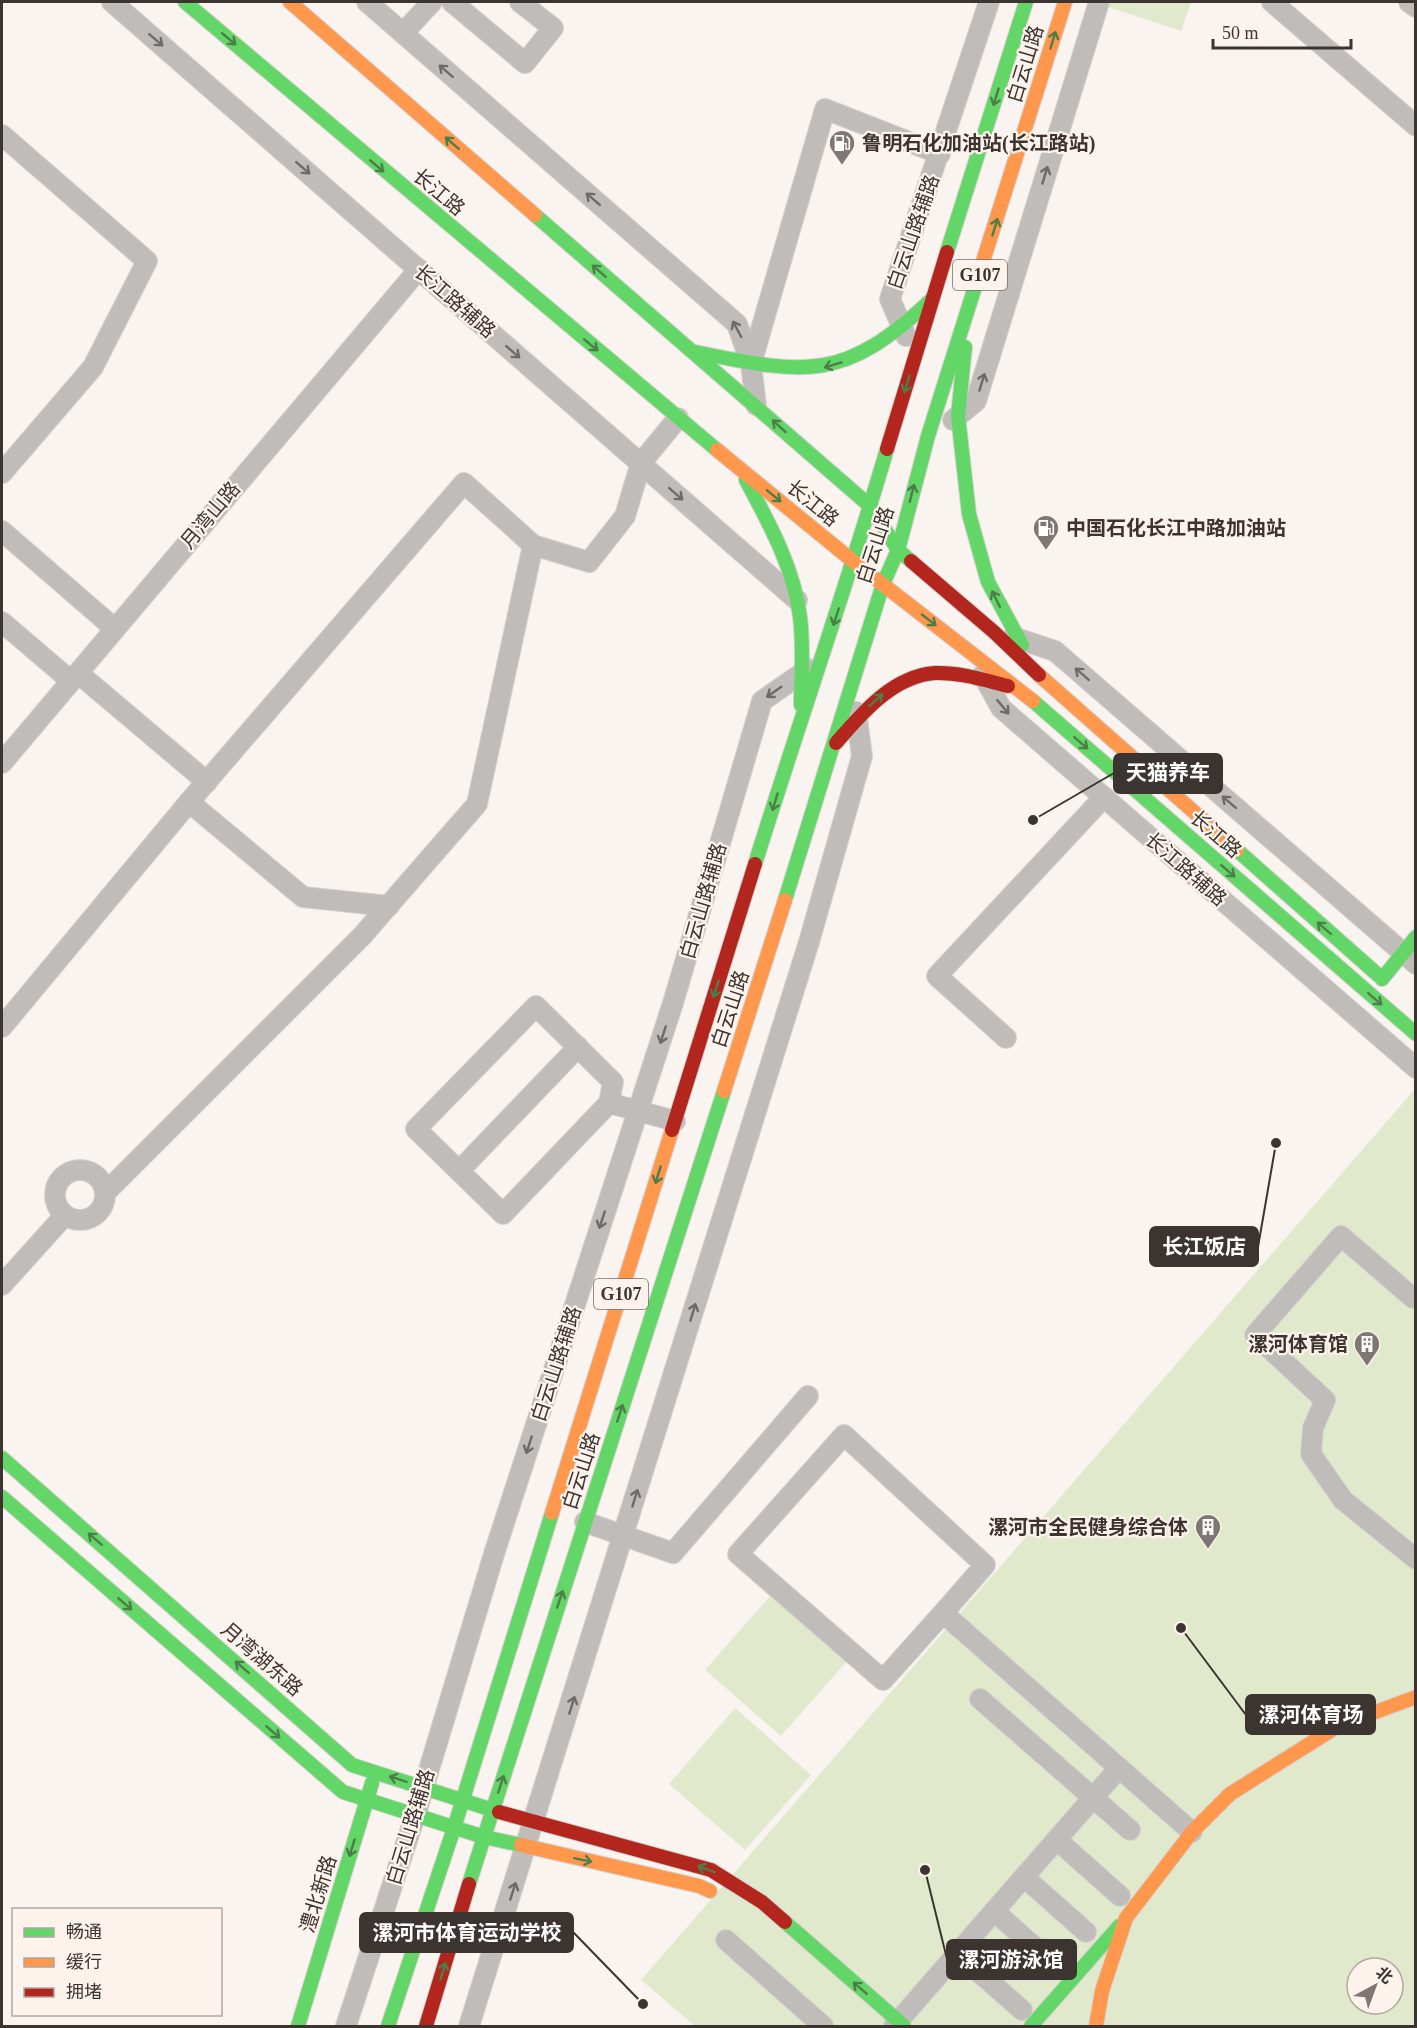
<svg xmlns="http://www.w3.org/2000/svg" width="1417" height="2028" font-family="'Times New Roman','Noto Sans SC',serif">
  <rect width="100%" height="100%" fill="#faf4f0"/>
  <g fill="#e1e9cc" fill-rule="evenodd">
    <polygon points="1107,2 1191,2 1181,31 1105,6"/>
    <path d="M1415,1089V2026H695L641,1980ZM1357,1968H1393V2004H1357Z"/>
    <polygon points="771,1595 847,1661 781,1736 705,1670"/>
    <polygon points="735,1708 811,1775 745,1850 669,1784"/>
  </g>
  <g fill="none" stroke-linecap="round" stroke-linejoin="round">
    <g stroke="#d7d1ce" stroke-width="22">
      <g id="street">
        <polyline points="112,2 797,600"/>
        <polyline points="367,2 737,324 751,364 756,405"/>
        <polyline points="452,2 525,63 553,28 520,2"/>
        <polyline points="1272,2 1416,126"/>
        <polyline points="1409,2 1416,7"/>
        <polyline points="403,33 432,2"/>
        <polyline points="2,135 147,261 93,367 2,473"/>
        <polyline points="906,336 890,299 989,2"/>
        <polyline points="751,364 825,109 940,154"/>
        <polyline points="953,420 976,401 1099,2"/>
        <polyline points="2,531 114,628"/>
        <polyline points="533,545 589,562 625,516 641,463 678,418"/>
        <polyline points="2,622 71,681"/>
        <polyline points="1013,637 1055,651 1416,964"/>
        <polyline points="78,673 207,782"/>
        <polyline points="983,675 1001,708 1416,1068"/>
        <polyline points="2,763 419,269"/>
        <polyline points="189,802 303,897 389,906"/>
        <polyline points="2,1027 189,802 464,483 533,545 477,804 362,936 105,1193"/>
        <polyline points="1006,1038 937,976 1104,797"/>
        <polyline points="609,1103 503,1214 416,1129 536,1006 613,1082 609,1103 675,1121"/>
        <circle cx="80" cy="1195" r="25"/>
        <polyline points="459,1171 578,1047"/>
        <polyline points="2,1285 65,1215"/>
        <polyline points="1416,1296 1413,1298 1341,1236 1255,1335 1325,1400 1313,1428 1311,1454 1343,1500 1416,1559"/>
        <polyline points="585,1522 673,1553 808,1396"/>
        <polyline points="943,1613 985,1565 844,1435 738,1554 883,1680 943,1613 1192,1832"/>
        <polyline points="980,1699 1130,1830"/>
        <polyline points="1057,1840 1120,1896"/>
        <polyline points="1024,1877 1086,1932"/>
        <polyline points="994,1911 1056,1966"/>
        <polyline points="726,1940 823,2026"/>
        <polyline points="957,1953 1022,2010"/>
        <polyline points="346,2026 415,1816 494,1554 673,1003 762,701 808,669"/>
        <polyline points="469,2026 809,942 862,756 856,712"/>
        <polyline points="894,2026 1119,1768"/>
      </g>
    </g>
    <g stroke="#d7d1ce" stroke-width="16">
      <g id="fast">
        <polyline points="185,2 717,450"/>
        <polyline points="535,215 870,506 898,550 911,561"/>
        <polyline points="947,252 1026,2"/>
        <polyline points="965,347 958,416 969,514 988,582 1022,645"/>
        <path d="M695,352C808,375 844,382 932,299"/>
        <path d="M746,480C769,523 794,568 800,617C804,647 801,675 801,705"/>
        <polyline points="1033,701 1416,1034"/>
        <polyline points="1237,850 1378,975"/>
        <path d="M755,864C798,726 846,589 887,449"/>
        <polyline points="785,900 883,584 898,550 928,436 979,274"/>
        <polyline points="1382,979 1416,937"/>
        <polyline points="2,1458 352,1765 499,1812"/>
        <polyline points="2,1497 343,1792 484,1837 521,1845"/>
        <polyline points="469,1884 724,1091"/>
        <polyline points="785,1922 904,2026"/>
        <polyline points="298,2026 372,1783"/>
        <polyline points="388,2026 454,1828 552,1513"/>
        <polyline points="1031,2026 1119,1926"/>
      </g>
    </g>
    <g stroke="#d7d1ce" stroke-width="16">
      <g id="slow">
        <polyline points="290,2 535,215"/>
        <polyline points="979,274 1065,2"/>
        <polyline points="717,450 854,562 1033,701"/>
        <polyline points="1039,675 1237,850"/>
        <polyline points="724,1091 785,900"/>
        <polyline points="552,1513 672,1130"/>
        <polyline points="521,1845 699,1886 710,1891"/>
        <polyline points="1096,2026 1102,1991 1126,1918 1192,1832 1230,1794 1338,1726 1416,1697"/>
      </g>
    </g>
    <g stroke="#d7d1ce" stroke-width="16">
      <g id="jam">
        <polyline points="887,449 947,252"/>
        <polyline points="911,561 994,632 1039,675"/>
        <path d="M836,743C862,713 893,676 935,673C960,672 984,680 1008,686"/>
        <polyline points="672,1130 755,864"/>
        <polyline points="499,1812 711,1870 762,1902 785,1922"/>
        <polyline points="426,2026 469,1884"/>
      </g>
    </g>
    <use href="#street" stroke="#bfbcba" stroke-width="20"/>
    <use href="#fast" stroke="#63d668" stroke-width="14"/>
    <use href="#slow" stroke="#ff974d" stroke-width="14"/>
    <use href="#jam" stroke="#b3261e" stroke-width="14"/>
  </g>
  <defs><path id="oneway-shaft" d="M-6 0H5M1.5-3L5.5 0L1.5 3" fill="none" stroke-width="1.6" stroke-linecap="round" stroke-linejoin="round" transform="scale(1.5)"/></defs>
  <g stroke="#4d7d49">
    <use href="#oneway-shaft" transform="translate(229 39) rotate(40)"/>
    <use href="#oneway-shaft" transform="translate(1053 40) rotate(-73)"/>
    <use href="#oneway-shaft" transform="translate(996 97) rotate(107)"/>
    <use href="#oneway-shaft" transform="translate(452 143) rotate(-139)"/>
    <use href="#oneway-shaft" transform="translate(377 166) rotate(40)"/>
    <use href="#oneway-shaft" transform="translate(995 227) rotate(-73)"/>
    <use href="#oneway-shaft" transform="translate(599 271) rotate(-139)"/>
    <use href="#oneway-shaft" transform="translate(591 345) rotate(40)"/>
    <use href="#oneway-shaft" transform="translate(833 365) rotate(163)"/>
    <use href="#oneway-shaft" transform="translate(907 384) rotate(107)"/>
    <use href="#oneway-shaft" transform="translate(779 426) rotate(-138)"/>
    <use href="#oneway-shaft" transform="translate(912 493) rotate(-76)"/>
    <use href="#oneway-shaft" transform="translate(774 496) rotate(39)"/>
    <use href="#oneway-shaft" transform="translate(996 599) rotate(-116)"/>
    <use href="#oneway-shaft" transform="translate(836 617) rotate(108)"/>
    <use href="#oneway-shaft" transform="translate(929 620) rotate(38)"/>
    <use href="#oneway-shaft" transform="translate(876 700) rotate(-42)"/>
    <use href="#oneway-shaft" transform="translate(1081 743) rotate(41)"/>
    <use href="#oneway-shaft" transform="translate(775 802) rotate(107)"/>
    <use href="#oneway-shaft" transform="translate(1228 871) rotate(41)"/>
    <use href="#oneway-shaft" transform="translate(1324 928) rotate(-139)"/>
    <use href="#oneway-shaft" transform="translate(716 989) rotate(107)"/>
    <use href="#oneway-shaft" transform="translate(1375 999) rotate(41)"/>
    <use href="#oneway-shaft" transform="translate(658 1175) rotate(107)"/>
    <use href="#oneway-shaft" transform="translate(620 1413) rotate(-72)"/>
    <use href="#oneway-shaft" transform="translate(95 1539) rotate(-139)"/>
    <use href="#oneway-shaft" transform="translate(560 1599) rotate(-72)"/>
    <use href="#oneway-shaft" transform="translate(125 1604) rotate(41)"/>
    <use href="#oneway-shaft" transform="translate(242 1667) rotate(-139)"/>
    <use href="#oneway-shaft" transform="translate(273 1732) rotate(41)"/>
    <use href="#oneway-shaft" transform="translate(398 1779) rotate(-162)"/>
    <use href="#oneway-shaft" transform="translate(501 1784) rotate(-72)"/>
    <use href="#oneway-shaft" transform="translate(352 1848) rotate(107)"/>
    <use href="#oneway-shaft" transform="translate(583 1860) rotate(12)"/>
    <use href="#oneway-shaft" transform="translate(706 1869) rotate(-160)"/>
    <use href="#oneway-shaft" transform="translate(443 1971) rotate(-73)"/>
    <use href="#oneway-shaft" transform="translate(860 1988) rotate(-139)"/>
  </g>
  <g stroke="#706a67">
    <use href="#oneway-shaft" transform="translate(156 40) rotate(41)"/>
    <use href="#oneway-shaft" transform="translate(446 71) rotate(-139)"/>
    <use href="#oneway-shaft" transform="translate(303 168) rotate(41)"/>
    <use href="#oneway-shaft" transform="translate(1045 175) rotate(-73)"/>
    <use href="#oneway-shaft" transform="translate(593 199) rotate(-139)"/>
    <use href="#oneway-shaft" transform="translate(737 329) rotate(-118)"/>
    <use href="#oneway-shaft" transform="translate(513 352) rotate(41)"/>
    <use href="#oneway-shaft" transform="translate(982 382) rotate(-73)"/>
    <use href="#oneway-shaft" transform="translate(676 494) rotate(41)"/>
    <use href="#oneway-shaft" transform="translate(1082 674) rotate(-139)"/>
    <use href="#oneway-shaft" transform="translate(774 692) rotate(145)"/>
    <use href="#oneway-shaft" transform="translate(1003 707) rotate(50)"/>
    <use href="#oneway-shaft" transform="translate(1229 802) rotate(-139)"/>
    <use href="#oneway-shaft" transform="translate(663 1035) rotate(108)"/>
    <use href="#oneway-shaft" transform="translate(602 1220) rotate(108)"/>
    <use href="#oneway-shaft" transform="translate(693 1312) rotate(-73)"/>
    <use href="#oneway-shaft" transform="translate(529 1445) rotate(108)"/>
    <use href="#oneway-shaft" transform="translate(635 1498) rotate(-73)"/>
    <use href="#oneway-shaft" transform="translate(572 1705) rotate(-73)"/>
    <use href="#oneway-shaft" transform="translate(513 1891) rotate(-72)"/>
  </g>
  <defs>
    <g id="fuel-pin" transform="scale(1.35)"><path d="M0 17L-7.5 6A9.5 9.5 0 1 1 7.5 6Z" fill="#7e7773" stroke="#fef3ec"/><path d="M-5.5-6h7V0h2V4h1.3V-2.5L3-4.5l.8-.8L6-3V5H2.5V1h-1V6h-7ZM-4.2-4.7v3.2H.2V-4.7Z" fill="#fff"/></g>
    <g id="building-pin" transform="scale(1.35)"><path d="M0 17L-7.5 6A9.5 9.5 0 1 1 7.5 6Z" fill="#7e7773" stroke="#fef3ec"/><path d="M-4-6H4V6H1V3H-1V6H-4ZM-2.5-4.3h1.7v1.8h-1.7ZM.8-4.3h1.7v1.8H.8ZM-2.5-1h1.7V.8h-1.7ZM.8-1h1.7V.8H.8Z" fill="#fff"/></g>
  </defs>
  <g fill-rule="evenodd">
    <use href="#fuel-pin" x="842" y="143"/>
    <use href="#fuel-pin" x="1046" y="528"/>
    <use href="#building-pin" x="1367" y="1344"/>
    <use href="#building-pin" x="1208" y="1527"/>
  </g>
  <g text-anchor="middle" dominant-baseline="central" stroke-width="4.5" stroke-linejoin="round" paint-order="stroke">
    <g fill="#fef3ec" stroke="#766d68" stroke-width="1.5">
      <rect x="953" y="260" width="54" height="30" rx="4.5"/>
      <rect x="594" y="1279" width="54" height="30" rx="4.5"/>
    </g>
    <g font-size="18" font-weight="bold" fill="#3b3430">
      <text x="980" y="275">G107</text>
      <text x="621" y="1294">G107</text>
    </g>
    <g font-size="20" fill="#3b3430" stroke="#fef3ec">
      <text transform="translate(1025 64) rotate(-73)">白云山路</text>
      <text transform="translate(439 192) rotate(40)">长江路</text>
      <text transform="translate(913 232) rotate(-71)">白云山路辅路</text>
      <text transform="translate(455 301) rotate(41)">长江路辅路</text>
      <text transform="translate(813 503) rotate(39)">长江路</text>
      <text transform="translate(210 515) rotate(-50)">月湾山路</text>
      <text transform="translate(875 545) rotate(-72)">白云山路</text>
      <text transform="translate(1216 834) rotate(41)">长江路</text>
      <text transform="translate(1186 869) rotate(41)">长江路辅路</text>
      <text transform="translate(703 901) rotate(-74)">白云山路辅路</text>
      <text transform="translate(730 1009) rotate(-72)">白云山路</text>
      <text transform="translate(556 1364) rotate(-72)">白云山路辅路</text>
      <text transform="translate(581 1471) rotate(-72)">白云山路</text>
      <text transform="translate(262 1659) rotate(41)">月湾湖东路</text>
      <text transform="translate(410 1827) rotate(-73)">白云山路辅路</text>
      <text transform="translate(318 1894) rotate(-73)">澧北新路</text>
    </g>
    <g font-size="20" font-weight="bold" fill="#3b3430" stroke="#fef3ec" text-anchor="start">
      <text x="862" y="143">鲁明石化加油站(长江路站)</text>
      <text x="1066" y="528">中国石化长江中路加油站</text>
      <text x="1348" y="1344" text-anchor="end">漯河体育馆</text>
      <text x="1188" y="1527" text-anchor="end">漯河市全民健身综合体</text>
    </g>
  </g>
  <path fill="none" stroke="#3b3430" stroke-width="2" d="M1033 820L1114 773M1276 1143L1258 1247M1181 1628L1246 1715M643 2004L573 1932M925 1870L947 1959"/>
  <g fill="#3b3430" stroke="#fef3ec" stroke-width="2">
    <circle cx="1033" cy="820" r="6"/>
    <circle cx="1276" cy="1143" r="6"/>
    <circle cx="1181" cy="1628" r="6"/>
    <circle cx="643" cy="2004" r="6"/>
    <circle cx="925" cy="1870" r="6"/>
  </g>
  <g fill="#3b3430" stroke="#3b3430" stroke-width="2">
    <rect x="1114" y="754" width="108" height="39" rx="6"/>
    <rect x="1150" y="1227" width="108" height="39" rx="6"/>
    <rect x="1246" y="1695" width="129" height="39" rx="6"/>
    <rect x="360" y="1913" width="213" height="39" rx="6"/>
    <rect x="947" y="1940" width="129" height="39" rx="6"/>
  </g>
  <g font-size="21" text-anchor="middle" font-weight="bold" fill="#fff">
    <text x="1168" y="780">天猫养车</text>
    <text x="1204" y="1254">长江饭店</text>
    <text x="1311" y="1722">漯河体育场</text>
    <text x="467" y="1940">漯河市体育运动学校</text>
    <text x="1011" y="1967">漯河游泳馆</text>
  </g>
  <rect width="1417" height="2028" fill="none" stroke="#3b3430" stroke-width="6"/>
  <rect x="12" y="1908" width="210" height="108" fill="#fef3ec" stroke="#b0a7a1" stroke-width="1.5"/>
  <rect x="24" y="1928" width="30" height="9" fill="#63d668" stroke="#b0a7a1" stroke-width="1.5"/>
  <text x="66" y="1938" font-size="18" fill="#3b3430">畅通</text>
  <rect x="24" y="1958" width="30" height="9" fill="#ff974d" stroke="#b0a7a1" stroke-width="1.5"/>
  <text x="66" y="1968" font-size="18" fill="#3b3430">缓行</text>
  <rect x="24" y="1988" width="30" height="9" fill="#b3261e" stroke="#b0a7a1" stroke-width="1.5"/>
  <text x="66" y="1998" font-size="18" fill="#3b3430">拥堵</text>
  <g transform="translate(1375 1986) rotate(41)"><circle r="28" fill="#fef3ec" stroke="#b0a7a1" stroke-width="1.5"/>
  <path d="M0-4.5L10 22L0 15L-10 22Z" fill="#7e7773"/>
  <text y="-9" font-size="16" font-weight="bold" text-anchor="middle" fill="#3b3430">北</text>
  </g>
  <path d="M1213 39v9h138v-9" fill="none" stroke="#3b3430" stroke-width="3"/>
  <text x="1222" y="39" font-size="18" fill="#3b3430" stroke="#fef3ec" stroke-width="4.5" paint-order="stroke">50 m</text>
</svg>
